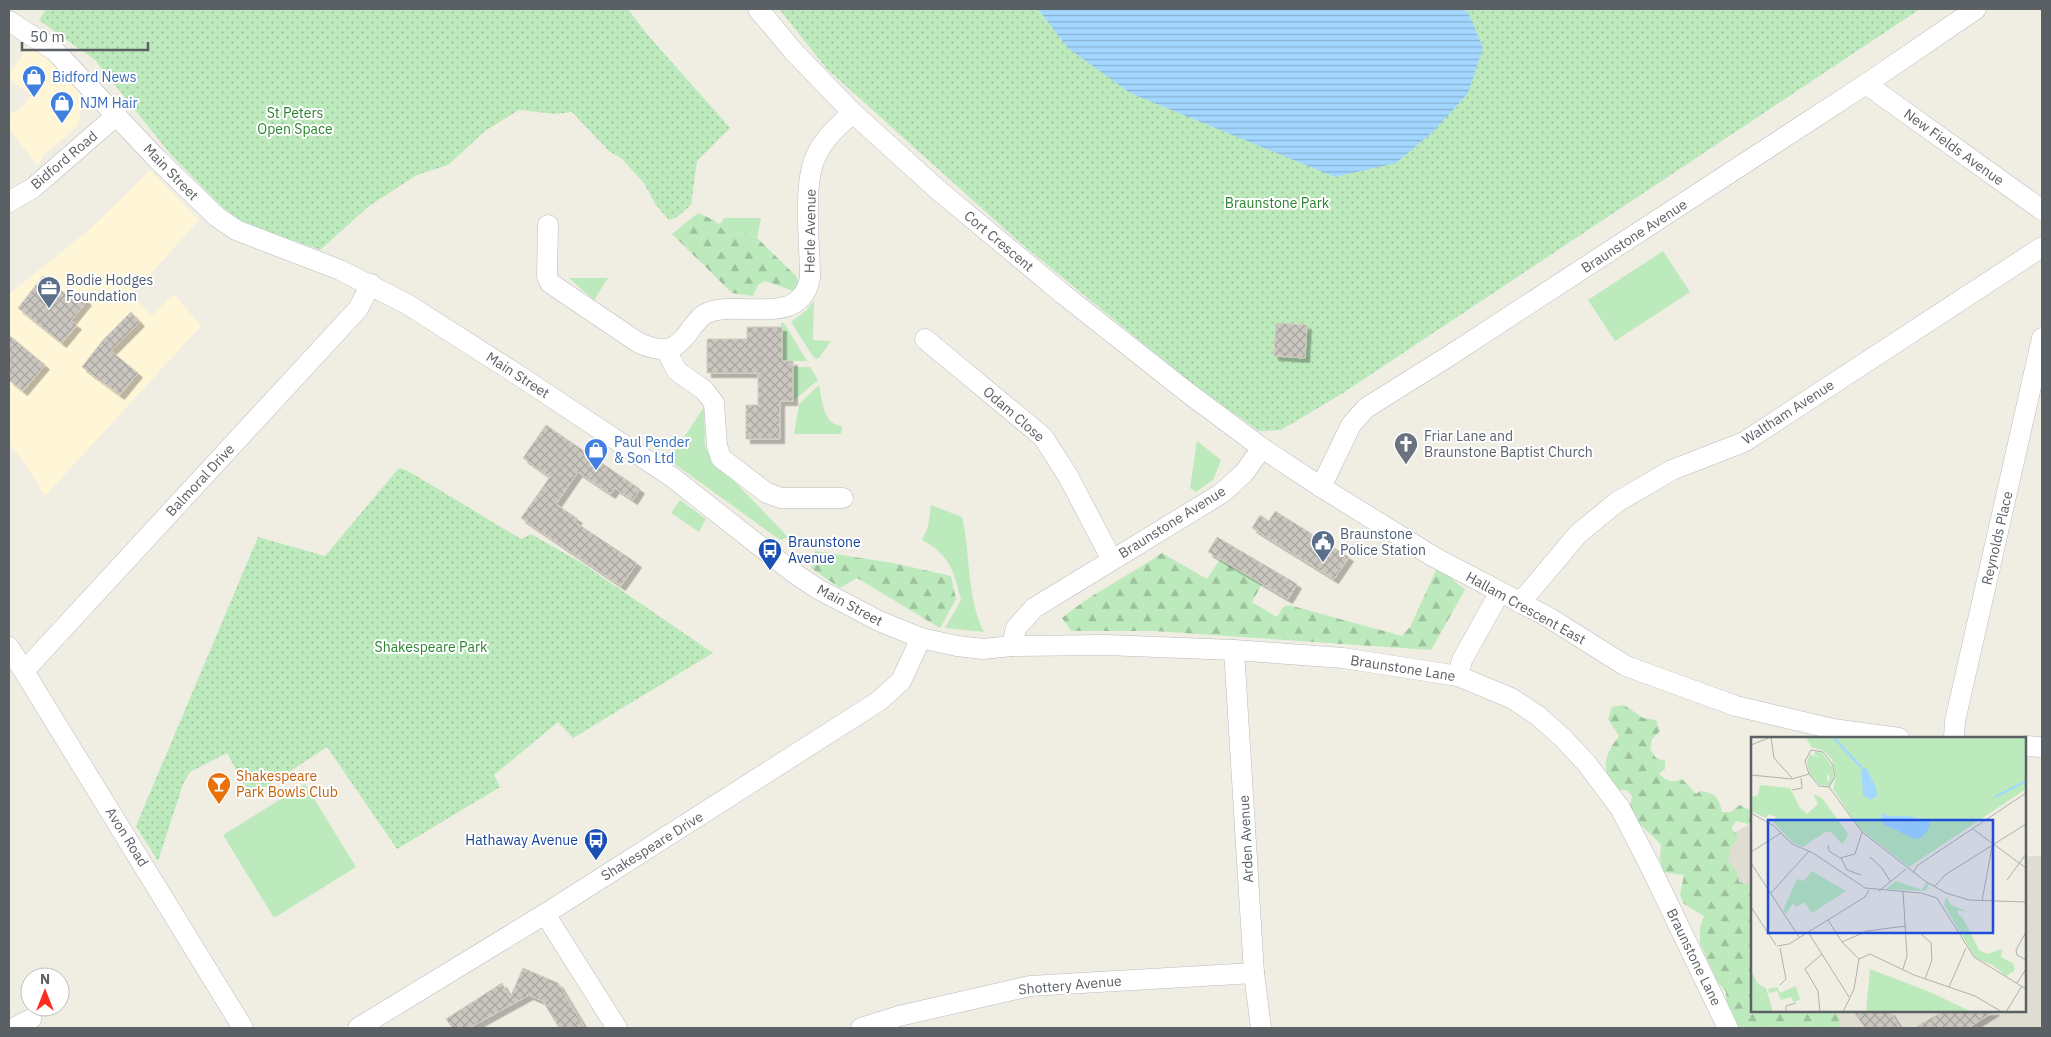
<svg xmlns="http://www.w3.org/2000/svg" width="2051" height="1037" font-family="'IBM Plex Sans',sans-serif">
  <defs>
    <pattern id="forest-firs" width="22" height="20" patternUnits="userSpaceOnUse" patternTransform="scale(1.25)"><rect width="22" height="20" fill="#bdeabd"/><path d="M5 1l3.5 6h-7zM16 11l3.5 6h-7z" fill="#9dc19d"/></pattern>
    <pattern id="park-dots" width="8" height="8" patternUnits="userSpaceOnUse" patternTransform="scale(1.25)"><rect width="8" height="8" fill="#bdeabd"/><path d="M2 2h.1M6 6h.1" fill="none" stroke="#9dc19d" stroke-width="1.8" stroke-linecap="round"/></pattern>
    <pattern id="water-rules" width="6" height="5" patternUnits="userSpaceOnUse" patternTransform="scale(1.25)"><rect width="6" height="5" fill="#a3d7ff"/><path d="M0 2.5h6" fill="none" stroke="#88b2d2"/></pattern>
    <pattern id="building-cross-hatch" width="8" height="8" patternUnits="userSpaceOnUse" patternTransform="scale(1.25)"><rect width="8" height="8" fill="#cbc7c0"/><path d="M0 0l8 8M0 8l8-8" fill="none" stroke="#a8a5a0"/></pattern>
    <filter id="shadow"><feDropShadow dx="4.5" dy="4.5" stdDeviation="0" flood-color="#0004"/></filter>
  </defs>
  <rect width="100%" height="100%" fill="#f0ede3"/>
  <g fill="#fff6d8">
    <polygon points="30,44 47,56 84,95 78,126 43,155 38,166 9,129 9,114 20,110 31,95 9,79 9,74"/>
    <polygon points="150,170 199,220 132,295 152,315 174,294 201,326 45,496 27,467 11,446 9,448 9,294 89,230"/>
  </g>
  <g fill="#dfdcd2">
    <polygon points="1752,823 1752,910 1714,844"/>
    <polygon points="2025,856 2042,856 2042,1028 1822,1028 1811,1011 2025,1011"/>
  </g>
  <g fill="#bdeabd">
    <polygon points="724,218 761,218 757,238 743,232 729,236 717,224 721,223"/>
    <polygon points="1663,251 1690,292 1615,341 1588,300"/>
    <polygon points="569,278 608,278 594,300"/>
    <polygon points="814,300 813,340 831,341 818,359 814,358 791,322 807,310"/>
    <polygon points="781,323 784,323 807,361 782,361"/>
    <polygon points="793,367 810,367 818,380 793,401"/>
    <path d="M819,385C822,399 823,425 842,426L841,434H794L799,404Z"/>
    <polygon points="704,407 705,446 714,460 788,537 780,540 669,460"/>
    <polygon points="1197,441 1221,460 1213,480 1196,492 1190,488"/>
    <polygon points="680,500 706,519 699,532 671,513"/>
    <path d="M931,505L962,517C971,555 966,596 984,632L945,628L961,600C954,571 950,555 922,540L928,527Z"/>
    <polygon points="305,784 356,867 274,918 223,835"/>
  </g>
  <g fill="url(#forest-firs)">
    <polygon points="698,213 714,220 729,236 743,232 757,238 796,276 800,283 794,291 765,281 758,285 753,296 732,293 672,234"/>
    <polygon points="815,551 893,563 951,576 956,599 940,628 857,578 840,588 811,568"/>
    <path d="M1162,553L1207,579L1220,559L1262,584L1252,602L1277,617L1283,607L1289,605L1402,636L1410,627L1438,566L1465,590L1431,650L1154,631H1071L1062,618C1093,592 1129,576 1162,553Z"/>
    <path d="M1624,705L1643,718L1656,720L1660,731L1652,739L1650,749L1656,758L1665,761V769L1659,774C1668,782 1671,783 1682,779L1696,794L1700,791C1715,793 1719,797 1722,812H1731L1740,805L1752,811V825L1736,821L1731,829L1738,835L1737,840L1731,846L1728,860L1737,872L1739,882L1752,885V1011H1837L1841,1028H1734L1727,1011L1726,992L1717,981L1700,943V927L1704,916L1684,904L1680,895L1684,875L1663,872L1660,858L1661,845C1651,832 1637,825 1629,811L1632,796L1627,790H1616C1600,768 1604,756 1619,736L1608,719L1612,707Z"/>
  </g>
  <g fill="url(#park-dots)">
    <polygon points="46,9 628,9 646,33 730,128 697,161 691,205 676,218 669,220 655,204 644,183 622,159 609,151 572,112 556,114 519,110 485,131 448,165 417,175 369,206 320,250 245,223 223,208 172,156 95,60 39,20"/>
    <polygon points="779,9 1920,9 1343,393 1281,430 1259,431 1194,385 1018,241 827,69"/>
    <polygon points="399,468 408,471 521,539 531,534 580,562 713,653 573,738 558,722 494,775 500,787 397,849 327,747 251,797 227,753 190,772 183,784 158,861 136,826 258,537 325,556"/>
  </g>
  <polygon fill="url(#water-rules)" points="1038,9 1459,9 1468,12 1483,48 1468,93 1435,130 1396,163 1335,177 1130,93 1068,48"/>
  <g fill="url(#building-cross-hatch)" stroke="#d5cec0" filter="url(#shadow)">
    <polygon points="43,276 72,299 77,293 87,301 71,321 77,325 62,343 18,308"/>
    <polygon points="131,312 140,322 111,351 138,373 120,395 82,367 103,340"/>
    <polygon points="1276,323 1307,325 1305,358 1274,356"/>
    <polygon points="747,327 782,327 782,361 793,361 793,401 780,401 780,439 746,439 746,405 758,405 758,373 707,373 707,339 747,339"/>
    <polygon points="9,335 45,365 23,391 9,380"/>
    <polygon points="546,425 640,489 633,500 615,488 611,494 578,472 556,504 578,519 575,522 637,563 621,586 521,518 550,477 523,458"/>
    <polygon points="1275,511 1349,557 1334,579 1252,528 1260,515 1269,521"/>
    <polygon points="1217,537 1297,584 1288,599 1208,552"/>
    <polygon points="523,968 558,983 585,1028 559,1028 543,1001 529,995 469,1028 452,1028 446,1019 502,983 510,998"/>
    <polygon points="1853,1011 1890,1011 1900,1028 1865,1028"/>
    <polygon points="1943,1011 1995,1011 1968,1028 1914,1028"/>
  </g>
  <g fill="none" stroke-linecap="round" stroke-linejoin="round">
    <g stroke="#b8bbc1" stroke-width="21">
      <g id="minor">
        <polyline points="758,9 794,52 853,113 937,189 1063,294 1183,389 1262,448 1321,487 1434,557 1548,617 1626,666 1736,706 1833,729 1899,738"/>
        <polyline points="9,21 55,51 157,159 217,217 236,230 340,270 407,304 515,373 672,477 794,573 818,589 879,621 921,638 957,646 983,649 1012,646 1105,645 1234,650 1343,658 1458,676 1511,698 1537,715 1563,738 1587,764 1620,808 1648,862 1728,1028"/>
        <polyline points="1866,84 2042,210"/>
        <polyline points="9,202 33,188 117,115"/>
        <path d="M548,225L547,276L550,283L639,343C667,355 677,350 693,326C697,322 701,315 707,313C740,299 800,329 810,278C810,246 804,197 812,167C818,144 835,128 853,113"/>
        <polyline points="925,339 1043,437 1068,476 1112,560"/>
        <polyline points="666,350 677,371 704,390 714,403 717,446 721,458 767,493 781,498 843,498"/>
        <polyline points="1321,487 1351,425 1366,408 1449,356 1866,84 1976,9"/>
        <polyline points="1520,603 1578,534 1617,502 1672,470 1744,442 2042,247"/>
        <polyline points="1012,646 1016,628 1034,608 1222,493 1244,473 1262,448"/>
        <polyline points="9,647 243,1028"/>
        <polyline points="1234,650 1254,973 1261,1028"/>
        <polyline points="24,671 358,309 371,284"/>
        <polyline points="1458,676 1462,660 1500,592"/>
        <polyline points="1954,738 1955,721 2042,338"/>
        <polyline points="2025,746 2042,747"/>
        <polyline points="545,914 617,1028"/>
        <polyline points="14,1028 31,1019"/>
        <polyline points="358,1028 545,914 879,701 901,681 921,638"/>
        <polyline points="861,1028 899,1016 1030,986 1254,973"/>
      </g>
    </g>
    <use href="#minor" stroke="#fff" stroke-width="20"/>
  </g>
  <defs>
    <g id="shop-pin" transform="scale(1.25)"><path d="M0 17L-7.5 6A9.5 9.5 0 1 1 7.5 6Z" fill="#3f7fe0" stroke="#fff"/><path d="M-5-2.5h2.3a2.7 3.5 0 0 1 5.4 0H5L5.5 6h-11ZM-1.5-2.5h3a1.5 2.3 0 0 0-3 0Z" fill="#fff"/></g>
    <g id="office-pin" transform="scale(1.25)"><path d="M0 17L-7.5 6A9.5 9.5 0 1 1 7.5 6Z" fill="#5c6f8a" stroke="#fff"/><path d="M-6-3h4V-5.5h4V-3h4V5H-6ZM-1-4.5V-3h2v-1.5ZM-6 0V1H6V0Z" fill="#fff"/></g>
    <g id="church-pin" transform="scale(1.25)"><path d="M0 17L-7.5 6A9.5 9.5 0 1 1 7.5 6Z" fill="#6b7280" stroke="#fff"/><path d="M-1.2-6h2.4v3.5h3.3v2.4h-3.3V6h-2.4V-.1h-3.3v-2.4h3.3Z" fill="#fff"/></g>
    <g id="civic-pin" transform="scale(1.25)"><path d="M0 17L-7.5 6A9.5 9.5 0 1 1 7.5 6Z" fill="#5c6f8a" stroke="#fff"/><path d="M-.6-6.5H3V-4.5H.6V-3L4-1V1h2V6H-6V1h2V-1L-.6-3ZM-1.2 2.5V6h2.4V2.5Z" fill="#fff"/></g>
    <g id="bus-pin" transform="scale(1.25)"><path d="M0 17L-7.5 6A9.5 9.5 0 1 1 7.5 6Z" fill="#1a4fb4" stroke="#fff"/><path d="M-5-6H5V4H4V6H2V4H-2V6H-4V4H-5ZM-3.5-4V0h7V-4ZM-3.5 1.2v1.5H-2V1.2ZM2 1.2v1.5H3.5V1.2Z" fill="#fff"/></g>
    <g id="bar-pin" transform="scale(1.25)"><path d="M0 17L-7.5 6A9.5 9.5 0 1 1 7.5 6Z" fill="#e8710a" stroke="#fff"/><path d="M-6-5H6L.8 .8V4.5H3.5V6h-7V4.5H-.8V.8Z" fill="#fff"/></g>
  </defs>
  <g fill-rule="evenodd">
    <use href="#shop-pin" x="34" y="77"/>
    <use href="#shop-pin" x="62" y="103"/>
    <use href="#office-pin" x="49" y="288"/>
    <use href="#church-pin" x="1406" y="444"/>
    <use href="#shop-pin" x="596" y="450"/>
    <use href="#civic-pin" x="1323" y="542"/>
    <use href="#bus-pin" x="770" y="550"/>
    <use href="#bar-pin" x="219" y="784"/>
    <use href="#bus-pin" x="596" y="840"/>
  </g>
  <g text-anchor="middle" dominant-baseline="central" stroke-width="4" stroke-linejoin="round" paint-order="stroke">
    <g font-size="14" fill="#366cbe" stroke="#fff" text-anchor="start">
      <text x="52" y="77">Bidford News</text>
      <text x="80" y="103">NJM Hair</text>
      <text x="614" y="442">Paul Pender<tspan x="614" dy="16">&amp; Son Ltd</tspan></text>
    </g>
    <g font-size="14" fill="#2b852f" stroke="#fff">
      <text x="295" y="113">St Peters<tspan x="295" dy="16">Open Space</tspan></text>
      <text x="1277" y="203">Braunstone Park</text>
      <text x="431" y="647">Shakespeare Park</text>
    </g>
    <g font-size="14" fill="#5b6065" stroke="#fff">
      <text transform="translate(1954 147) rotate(36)">New Fields Avenue</text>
      <text transform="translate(64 160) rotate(-40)">Bidford Road</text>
      <text transform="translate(171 172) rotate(46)">Main Street</text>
      <text transform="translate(810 231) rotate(-89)">Herle Avenue</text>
      <text transform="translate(1634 236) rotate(-33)">Braunstone Avenue</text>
      <text transform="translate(999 241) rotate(40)">Cort Crescent</text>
      <text transform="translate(518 375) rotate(33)">Main Street</text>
      <text transform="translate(1788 412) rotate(-33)">Waltham Avenue</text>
      <text transform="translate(1014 414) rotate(41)">Odam Close</text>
      <text transform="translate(200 480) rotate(-47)">Balmoral Drive</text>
      <text transform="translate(1172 522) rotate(-32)">Braunstone Avenue</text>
      <text transform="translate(1997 538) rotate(-77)">Reynolds Place</text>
      <text transform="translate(850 605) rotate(28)">Main Street</text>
      <text transform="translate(1526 608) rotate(29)">Hallam Crescent East</text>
      <text transform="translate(1403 668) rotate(9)">Braunstone Lane</text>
      <text transform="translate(127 837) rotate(58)">Avon Road</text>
      <text transform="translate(1246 839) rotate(-93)">Arden Avenue</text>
      <text transform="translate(652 846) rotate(-32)">Shakespeare Drive</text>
      <text transform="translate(1694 957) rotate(64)">Braunstone Lane</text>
      <text transform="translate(1070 985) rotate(-5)">Shottery Avenue</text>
    </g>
    <g font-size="14" fill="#4e5e75" stroke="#fff" text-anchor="start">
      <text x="66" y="280">Bodie Hodges<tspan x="66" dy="16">Foundation</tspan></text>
      <text x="1340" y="534">Braunstone<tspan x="1340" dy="16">Police Station</tspan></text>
    </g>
    <g font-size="14" fill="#5b616d" stroke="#fff" text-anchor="start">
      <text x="1424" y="436">Friar Lane and<tspan x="1424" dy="16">Braunstone Baptist Church</tspan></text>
    </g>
    <g font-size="14" fill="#164399" stroke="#fff" text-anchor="start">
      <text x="788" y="542">Braunstone<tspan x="788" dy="16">Avenue</tspan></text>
      <text x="578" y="840" text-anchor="end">Hathaway Avenue</text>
    </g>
    <g font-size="14" fill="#c56008" stroke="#fff" text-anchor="start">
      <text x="236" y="776">Shakespeare<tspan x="236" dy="16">Park Bowls Club</tspan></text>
    </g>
  </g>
  <g transform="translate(1751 737)">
    <rect width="275" height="275" fill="#f0ede3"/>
    <path d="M64,14L71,16L81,29L83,41L79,49L69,48L59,38L56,25L59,16L76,45L79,41L67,19L63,18ZM45,249L49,263L42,265L40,260L30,263L26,254L18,256L17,252L26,250L29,256Z" fill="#bdeabd"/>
    <path d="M62,18L70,21L76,29V45L63,38L59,23ZM145,144L171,153L175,145L178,148L174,154L135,152ZM195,160L200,168L217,175L207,173V177L212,181L228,213L236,217L251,212L250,220L262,226L264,233L255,239L242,228L225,222L193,168Z" fill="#bdeabd"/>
    <path d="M55,0H275V52L158,130L108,91L82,52L85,40L81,23L73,14L60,10ZM9,48L39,51L49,71L56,77L67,67L62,57L71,61L97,97L93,105L91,107L80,95H74L52,110L42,106L22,85L25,80L18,77L15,81L0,74V60L7,58ZM61,134L95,154L61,176L53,165L45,170L42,166L35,177L32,173L46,142L53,144ZM119,232L179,255L221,275H115ZM0,234L7,247L15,251L22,275H0Z" fill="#bdeabd"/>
    <path d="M110,30L115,31L125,50L126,58L120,63L112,58ZM132,75L136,79H157L178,84L179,90L170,101L164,102L134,88L130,83Z" fill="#a3d7ff"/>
    <path fill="none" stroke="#a3d7ff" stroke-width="2.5" d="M82,0L110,30M244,60L275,44"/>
    <path fill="none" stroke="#b0b1ad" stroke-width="1" d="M20,0L23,21L41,41M0,8L20,0M60,13L72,15L82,28L84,40L78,50L68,49L58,37L54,24ZM0,38L41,42L58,37M78,50L111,95L174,144L195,156L218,163L275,165M41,53L51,51L50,41M0,76L23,89L41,107L62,116L114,151L170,156L186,161L223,220L275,252M222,92L275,131M77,108L78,114L89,121L104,117L111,95M0,115L30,96M119,120L131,131L139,144M90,121L96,133L110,138M0,126L48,200M162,136L167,128L275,56M256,143L275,117M184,149L194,138L275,87M128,154L155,132M20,156L58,114M231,164L241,110M0,170L25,208M77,183L91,205L108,222M57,195L98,260M275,195L265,213L266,218L275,223M155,196H169L180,206L181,223L174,242M91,205L116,194L155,189M26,209L38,207L114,160L118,153M29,211L35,242L29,248M152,232L156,219L152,154M266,246L275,232M198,250L215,211M35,275V269L45,266M69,275L67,254L54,232L71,217M92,275L103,252L108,222L119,217L163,238L224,259L251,275M255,275L271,249"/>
    <path fill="#1d4ed8" fill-opacity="0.15" stroke="#1d4ed8" stroke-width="2.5" d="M17,83H242V196H17Z"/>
    <rect width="275" height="275" fill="none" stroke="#5b6065" stroke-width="2.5"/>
  </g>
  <rect width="2051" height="1037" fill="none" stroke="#5b6065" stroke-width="20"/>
  <g transform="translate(45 992)"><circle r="24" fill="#ffffff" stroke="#bdbfc1"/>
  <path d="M0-4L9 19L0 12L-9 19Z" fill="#fc2d1d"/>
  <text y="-8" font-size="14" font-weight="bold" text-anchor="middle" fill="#5b6065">N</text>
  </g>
  <path d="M22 42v8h126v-8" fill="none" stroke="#5b6065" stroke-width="2.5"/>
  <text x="30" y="42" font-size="15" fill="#5b6065" stroke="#ffffff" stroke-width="4" paint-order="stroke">50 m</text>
</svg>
